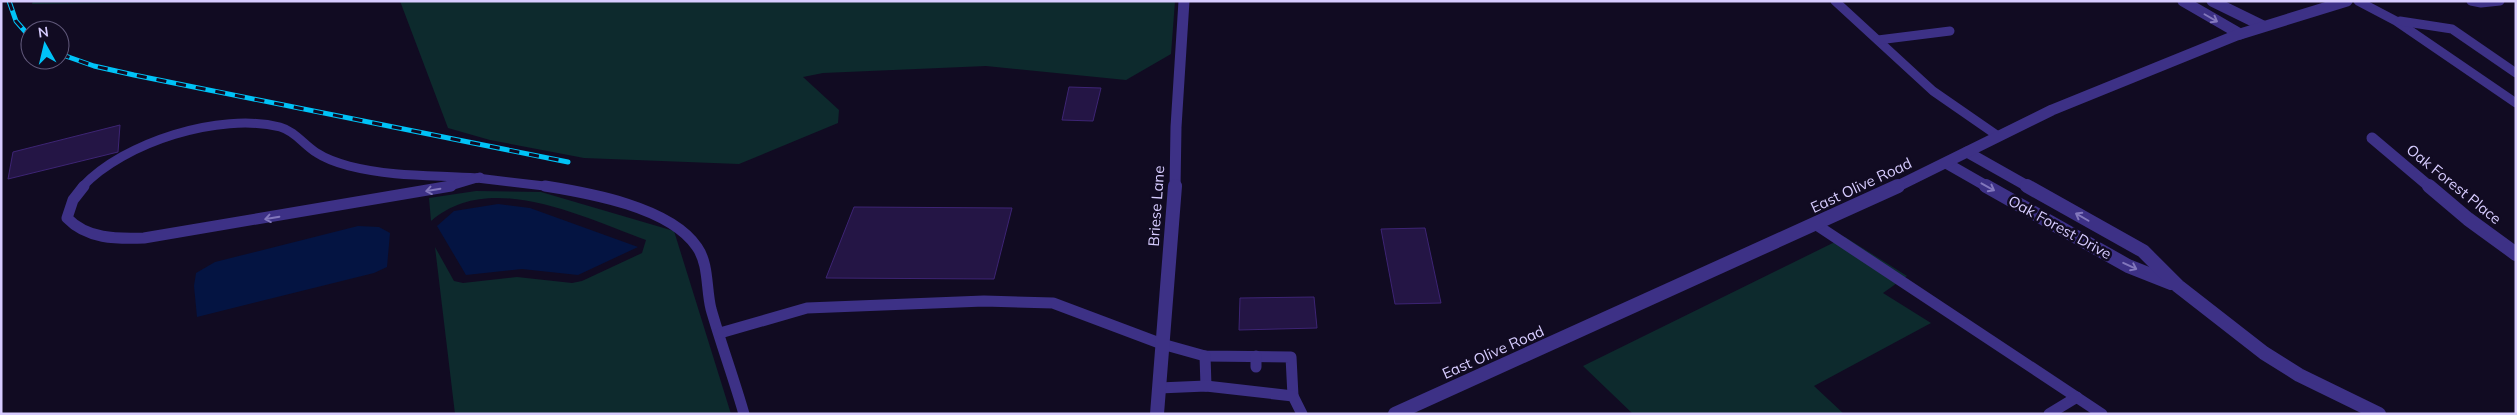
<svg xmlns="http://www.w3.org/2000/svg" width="2517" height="415" font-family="Mulish,sans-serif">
  <rect width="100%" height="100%" fill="#110b22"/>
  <g fill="#0d2a2d">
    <polygon points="33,1 254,1 32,4"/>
    <polygon points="400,1 1175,1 1171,54 1126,80 986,66 823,73 803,77 839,110 838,123 739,164 584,158 490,140 448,128"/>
    <path d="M476,191L541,192L674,231L731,414H455L435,247L454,281L463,283L517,277L572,283L582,281L642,253L646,240C584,218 490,169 431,221L429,198Z"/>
    <polygon points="1845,237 1907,276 1883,293 1931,323 1814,386 1844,414 1633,414 1583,366"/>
  </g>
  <g fill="#041442">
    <polygon points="498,204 530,208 638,247 578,275 522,269 466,275 437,226 454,211"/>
    <polygon points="358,226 379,227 390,233 387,267 374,273 197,317 194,286 196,273 215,262"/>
  </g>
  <g fill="#241545" stroke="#3d2474">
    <polygon points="1069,87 1101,88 1093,121 1062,120"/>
    <polygon points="120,125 118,152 8,179 13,152"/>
    <polygon points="854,207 1012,208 994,279 826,278"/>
    <polygon points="1425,228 1441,303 1395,304 1381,229"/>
    <polygon points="1314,297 1317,328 1239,330 1240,298"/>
  </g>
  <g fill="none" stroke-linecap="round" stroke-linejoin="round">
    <g stroke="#3d3186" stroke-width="9">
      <polyline points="1835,1 1933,91 1998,136"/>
      <polyline points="2358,1 2396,21 2516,103"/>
      <polyline points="2471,1 2481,3 2500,1"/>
      <polyline points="2400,21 2452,29 2516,73"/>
      <polyline points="1878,40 1950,31"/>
      <polyline points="477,178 553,187"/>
      <polyline points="477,178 480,177"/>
      <path d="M82,187C124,142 220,112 280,127C295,131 304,145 317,153C326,159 338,163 349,166C392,177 434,175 477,178"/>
      <polyline points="447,187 477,178"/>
    </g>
    <g stroke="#3d3186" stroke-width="11">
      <path d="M84,186L73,200L67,218C87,239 116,239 144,238L451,186"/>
      <path d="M545,186C589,193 670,207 697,247C709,264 706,289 711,309C721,344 734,379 744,414"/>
      <polyline points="1815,224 2102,414"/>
      <polyline points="720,333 807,308 984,301 1053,303 1162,344 1205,356 1291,357 1293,396"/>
      <polyline points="1205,356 1206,386"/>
      <polyline points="1256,356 1256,367"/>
      <polyline points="1159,388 1206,386 1293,396 1302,414"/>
      <polyline points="2049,414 2077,397"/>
    </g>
    <g stroke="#3d3186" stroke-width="11">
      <polyline points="2183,1 2240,34"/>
      <polyline points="2212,1 2263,26"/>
      <polyline points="2372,138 2430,187"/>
      <polyline points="1967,152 2029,187"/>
      <polyline points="1946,163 1988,187"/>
      <polyline points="1175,187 1176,127 1184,1"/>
    </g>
    <g stroke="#3d3186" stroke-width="14">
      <polyline points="1986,186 2128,266 2171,283"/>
      <polyline points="2027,186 2143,251 2178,286 2264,353 2299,375 2379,414"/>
      <polyline points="2429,186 2468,219 2516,254"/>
      <polyline points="1157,414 1175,186"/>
    </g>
    <polyline stroke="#3d3186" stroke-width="11" points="1896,187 2052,110 2237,35 2347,1"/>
    <polyline stroke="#3d3186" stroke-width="14" points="1395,414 1898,186"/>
    <g stroke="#00c3f7" stroke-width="5">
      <g id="rail">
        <polyline points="9,1 16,21 30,37"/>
        <polyline points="60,54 94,66 134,75 568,162"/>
      </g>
    </g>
    <use href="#rail" stroke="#110b22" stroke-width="3" stroke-dasharray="10" stroke-linecap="butt"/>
  </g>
  <defs><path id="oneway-shaft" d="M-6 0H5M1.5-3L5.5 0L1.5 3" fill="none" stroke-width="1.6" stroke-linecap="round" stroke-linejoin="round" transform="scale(1.25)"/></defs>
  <g stroke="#8277bc">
    <use href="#oneway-shaft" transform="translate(2211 18) rotate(30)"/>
    <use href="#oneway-shaft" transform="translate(1988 187) rotate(29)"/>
    <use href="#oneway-shaft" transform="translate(433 190) rotate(170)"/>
    <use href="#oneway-shaft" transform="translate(2082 217) rotate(-150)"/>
    <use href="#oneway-shaft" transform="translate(272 218) rotate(170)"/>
    <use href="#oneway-shaft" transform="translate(2130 266) rotate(25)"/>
  </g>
  <g text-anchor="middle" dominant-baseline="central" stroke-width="5" stroke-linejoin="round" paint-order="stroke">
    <g font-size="15" fill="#d7ccff" stroke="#110b22">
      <text transform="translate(2454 184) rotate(39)">Oak Forest Place</text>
      <text transform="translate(1861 185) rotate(-25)">East Olive Road</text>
      <text transform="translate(1156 206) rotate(-86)">Briese Lane</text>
      <text transform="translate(2060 227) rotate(29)">Oak Forest Drive</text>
      <text transform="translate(1493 352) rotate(-24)">East Olive Road</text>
    </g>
  </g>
  <rect width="2517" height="415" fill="none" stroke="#d7ccff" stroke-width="5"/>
  <g transform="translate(45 45) rotate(352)"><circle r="24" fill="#110b22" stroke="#60587a"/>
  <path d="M0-4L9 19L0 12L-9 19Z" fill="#00c3f7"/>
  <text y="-8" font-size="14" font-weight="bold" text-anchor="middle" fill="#d7ccff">N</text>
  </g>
</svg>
